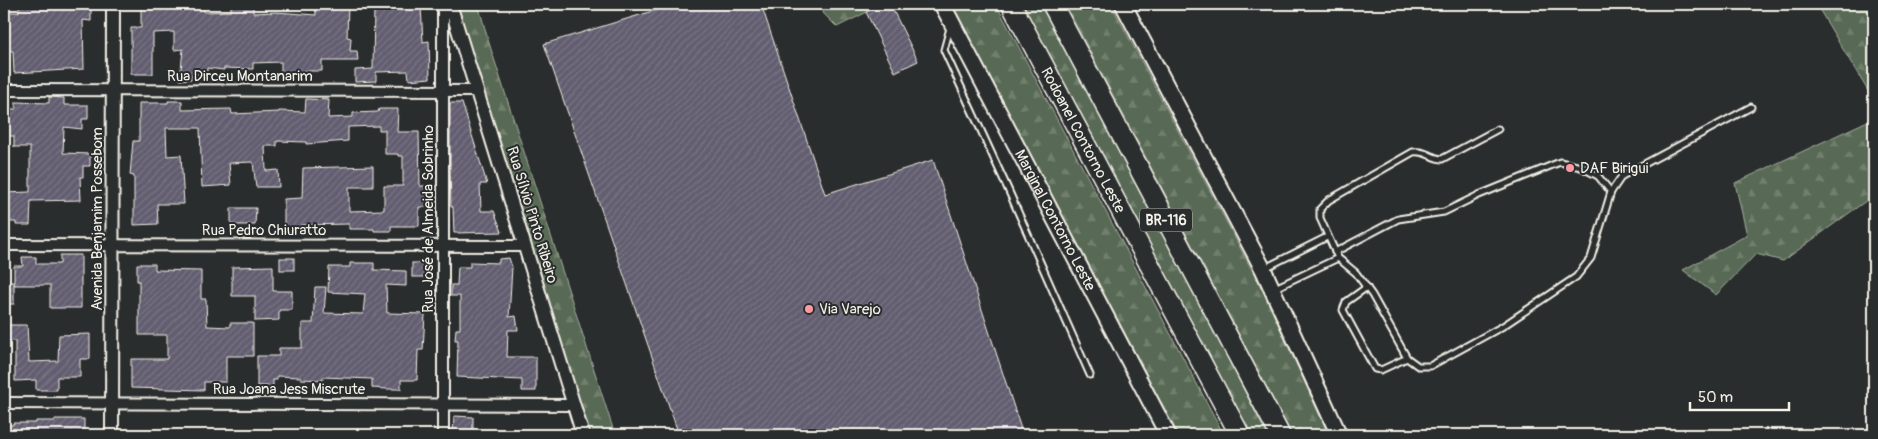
<svg xmlns="http://www.w3.org/2000/svg" width="1878" height="439" font-family="Pangolin,sans-serif">
  <defs>
    <pattern id="forest-firs" width="22" height="20" patternUnits="userSpaceOnUse" patternTransform="scale(1.25)"><rect width="22" height="20" fill="#586a54"/><path d="M5 1l3.5 6h-7zM16 11l3.5 6h-7z" fill="#71806d"/></pattern>
    <pattern id="building-hatch" width="6" height="6" patternUnits="userSpaceOnUse" patternTransform="scale(1.25)"><rect width="6" height="6" fill="#625d6f"/><path d="M-1 1l2-2M0 6l6-6M5 7l2-2" fill="none" stroke="#797584"/></pattern>
  </defs>
  <rect width="100%" height="100%" fill="#2a2d2e"/>
  <filter id="ink" filterUnits="userSpaceOnUse"><feTurbulence type="fractalNoise" baseFrequency=".02" numOctaves="2"/><feDisplacementMap in="SourceGraphic" scale="10" xChannelSelector="R" yChannelSelector="G"/><feConvolveMatrix kernelMatrix="1 2 1 2 8 2 1 2 1" color-interpolation-filters="sRGB"/></filter>
  <g filter="url(#ink)">
    <g fill="url(#forest-firs)" stroke="#a6ae9e">
      <polygon points="456,4 478,4 489,43 615,435 587,435"/>
      <polygon points="822,4 883,4 837,27 822,12"/>
      <polygon points="947,4 996,4 1224,435 1175,435"/>
      <polygon points="1020,4 1040,4 1211,325 1267,435 1247,435"/>
      <polygon points="1065,4 1111,4 1260,285 1329,435 1292,435"/>
      <polygon points="1816,4 1874,4 1874,101"/>
      <polygon points="1874,118 1874,195 1783,261 1756,254 1716,295 1683,270 1747,235 1735,183"/>
    </g>
    <g fill="url(#building-hatch)" stroke="#f4f1e8">
      <polygon points="19,4 86,4 86,8 91,8 91,21 83,20 84,69 14,73 13,51 4,50 4,12 19,12"/>
      <polygon points="164,4 204,4 204,12 231,11 231,4 253,4 253,13 276,12 316,15 315,4 348,4 347,37 351,38 350,51 357,51 358,61 322,61 322,71 300,71 300,74 281,74 281,62 253,63 253,69 224,68 224,70 207,68 207,76 191,75 191,79 180,80 183,49 174,50 174,32 153,33 153,74 131,74 131,28 141,28 141,8 163,7"/>
      <polygon points="376,4 395,4 395,8 421,6 423,42 429,41 430,78 409,80 408,71 376,72 376,81 355,82 355,70 373,69 374,7 377,7"/>
      <polygon points="676,4 761,4 825,194 933,160 1023,435 679,435 544,44"/>
      <polygon points="883,4 890,4 918,61 895,72 866,12"/>
      <polygon points="49,97 64,98 64,105 88,105 88,119 82,119 82,129 64,127 63,153 90,154 90,166 83,166 83,177 80,177 81,200 31,201 30,225 16,225 16,222 4,222 4,193 30,192 30,147 14,147 14,136 4,136 4,109 16,109 16,102 49,103"/>
      <polygon points="306,99 329,100 328,118 353,117 353,113 378,112 379,109 398,109 397,132 419,132 420,186 427,186 427,207 419,207 419,226 391,226 391,231 374,231 374,229 349,229 349,224 302,225 302,228 284,228 284,199 302,198 303,168 373,166 373,187 349,187 349,211 384,210 384,186 403,186 403,156 398,156 398,154 385,154 385,130 379,130 379,126 348,127 348,141 306,144 306,142 277,141 277,146 265,146 266,171 278,170 279,187 256,187 253,162 229,163 231,185 202,187 200,128 166,128 167,156 181,155 184,204 157,204 158,224 134,225 134,176 130,175 133,141 139,141 139,103 168,103 168,101 182,101 182,110 231,109 232,114 279,112 279,111 305,112"/>
      <polygon points="450,103 462,103 487,184 480,184 481,211 494,211 502,232 454,233 453,207 451,207 450,167"/>
      <polygon points="231,208 256,208 255,225 231,225"/>
      <polygon points="60,255 81,255 81,308 50,308 50,285 14,285 14,266 23,266 22,257 36,257 36,264 60,264"/>
      <rect x="280" y="258" width="14" height="12"/>
      <polygon points="509,258 512,267 509,317 516,316 518,330 508,330 507,357 536,357 536,391 522,391 522,380 457,377 458,340 455,340 456,329 460,329 460,296 451,296 451,285 457,285 458,267 470,267 470,262 499,263 499,259"/>
      <polygon points="350,263 374,263 374,270 406,271 406,286 386,285 387,313 425,314 423,350 418,350 417,380 401,380 401,389 387,389 372,388 372,379 323,377 323,380 301,379 301,377 277,376 277,380 273,380 273,386 257,386 257,356 279,356 279,348 302,348 302,323 313,323 315,287 326,287 324,313 363,314 365,294 328,292 329,267 350,267"/>
      <rect x="412" y="263" width="14" height="14"/>
      <polygon points="137,264 155,264 155,270 201,271 201,299 206,299 207,326 230,327 230,323 253,323 253,356 226,356 226,382 204,382 204,390 131,388 131,359 167,359 167,335 139,335 139,281 137,281"/>
      <polygon points="273,266 273,291 292,291 292,310 279,310 279,320 255,321 255,296 232,296 232,267"/>
      <rect x="4" y="282" width="10" height="22"/>
      <polygon points="4,325 27,325 29,362 58,361 59,335 90,334 90,359 80,359 80,377 57,377 57,390 36,390 36,380 15,381 15,341 4,341"/>
      <polygon points="454,416 473,417 473,435 453,435"/>
      <polygon points="55,419 84,419 84,435 4,435 4,425 13,425 13,423 36,423 36,421 55,421"/>
    </g>
    <g fill="none" stroke-linecap="round" stroke-linejoin="round">
      <g stroke="#f4f1e8" stroke-width="9">
        <g id="service">
          <polyline points="950,28 944,50 1007,187 1090,375"/>
          <path d="M1498,129L1442,159C1430,158 1426,150 1413,152L1329,200L1320,209V218L1338,258L1356,273L1372,295L1407,358L1418,366H1430L1503,326L1576,277L1591,258L1611,192L1622,176L1751,107"/>
          <polyline points="1335,252 1398,219 1444,212 1479,195 1560,162 1581,167 1598,176 1611,192"/>
          <polyline points="1265,268 1327,237"/>
          <polyline points="1367,287 1346,302 1343,310 1375,369 1381,370 1407,358"/>
          <polyline points="1273,289 1338,258"/>
        </g>
      </g>
      <g stroke="#f4f1e8" stroke-width="14">
        <g id="minor">
          <polyline points="4,90 477,91"/>
          <polyline points="4,245 525,246"/>
          <polyline points="4,403 573,405"/>
          <polyline points="443,435 443,4"/>
        </g>
      </g>
      <g stroke="#f4f1e8" stroke-width="16">
        <g id="tertiary">
          <polyline points="450,4 583,435"/>
          <polyline points="112,435 113,4"/>
        </g>
      </g>
      <g stroke="#f4f1e8" stroke-width="19">
        <g id="secondary">
          <path id="s1" d="M942,4L1168,435"/>
          <polyline points="1123,4 1263,269 1339,435"/>
        </g>
      </g>
      <g stroke="#f4f1e8" stroke-width="22">
        <g id="motorway">
          <path id="s2" d="M1011,4L1240,435"/>
          <polyline points="1052,4 1280,435"/>
        </g>
      </g>
      <use href="#service" stroke="#2a2d2e" stroke-width="5"/>
      <use href="#minor" stroke="#2a2d2e" stroke-width="10"/>
      <use href="#tertiary" stroke="#2a2d2e" stroke-width="12"/>
      <use href="#secondary" stroke="#2a2d2e" stroke-width="15"/>
      <use href="#motorway" stroke="#2a2d2e" stroke-width="19"/>
    </g>
  </g>
  <g fill="#ff9aa2" stroke="#2a2d2e" stroke-width="2">
    <circle cx="1570" cy="168" r="5"/>
    <circle cx="809" cy="309" r="5"/>
  </g>
  <g text-anchor="middle" dominant-baseline="central" stroke-width="4" stroke-linejoin="round" paint-order="stroke">
    <rect fill="#2a2d2e" stroke="#b7b6b0" stroke-width="1" x="1140" y="208.5" width="52" height="23" rx="4"/>
    <g font-size="14" font-weight="bold" fill="#f4f1e8">
      <text x="1166" y="220">BR-116</text>
    </g>
    <g font-size="15" fill="#f4f1e8" stroke="#2a2d2e">
      <text x="240" y="76">Rua Dirceu Montanarim</text>
      <text stroke="none"><textPath href="#s2" startOffset="154">Rodoanel Contorno Leste</textPath></text>
      <text transform="translate(532 215) rotate(73)">Rua Sílvio Pinto Ribeiro</text>
      <text transform="translate(97 219) rotate(-90)">Avenida Benjamim Possebom</text>
      <text transform="translate(428 219) rotate(-90)">Rua José de Almeida Sobrinho</text>
      <text stroke="none"><textPath href="#s1" startOffset="244">Marginal Contorno Leste</textPath></text>
      <text x="264" y="230">Rua Pedro Chiuratto</text>
      <text x="289" y="389">Rua Joana Jess Miscrute</text>
    </g>
    <g font-size="15" fill="#f4f1e8" stroke="#2a2d2e" text-anchor="start">
      <text x="1580" y="168">DAF Birigui</text>
      <text x="819" y="309">Via Varejo</text>
    </g>
  </g>
  <rect width="1878" height="439" fill="none" stroke="#2a2d2e" stroke-width="20"/>
  <rect x="10" y="10" width="1858" height="419" fill="none" stroke="#f4f1e8" stroke-width="2" filter="url(#ink)"/>
  <path d="M1690 402v8h99v-8" fill="none" stroke="#f4f1e8" stroke-width="2.5"/>
  <text x="1698" y="402" font-size="15" fill="#f4f1e8" stroke="#2a2d2e" stroke-width="4" paint-order="stroke">50 m</text>
</svg>
